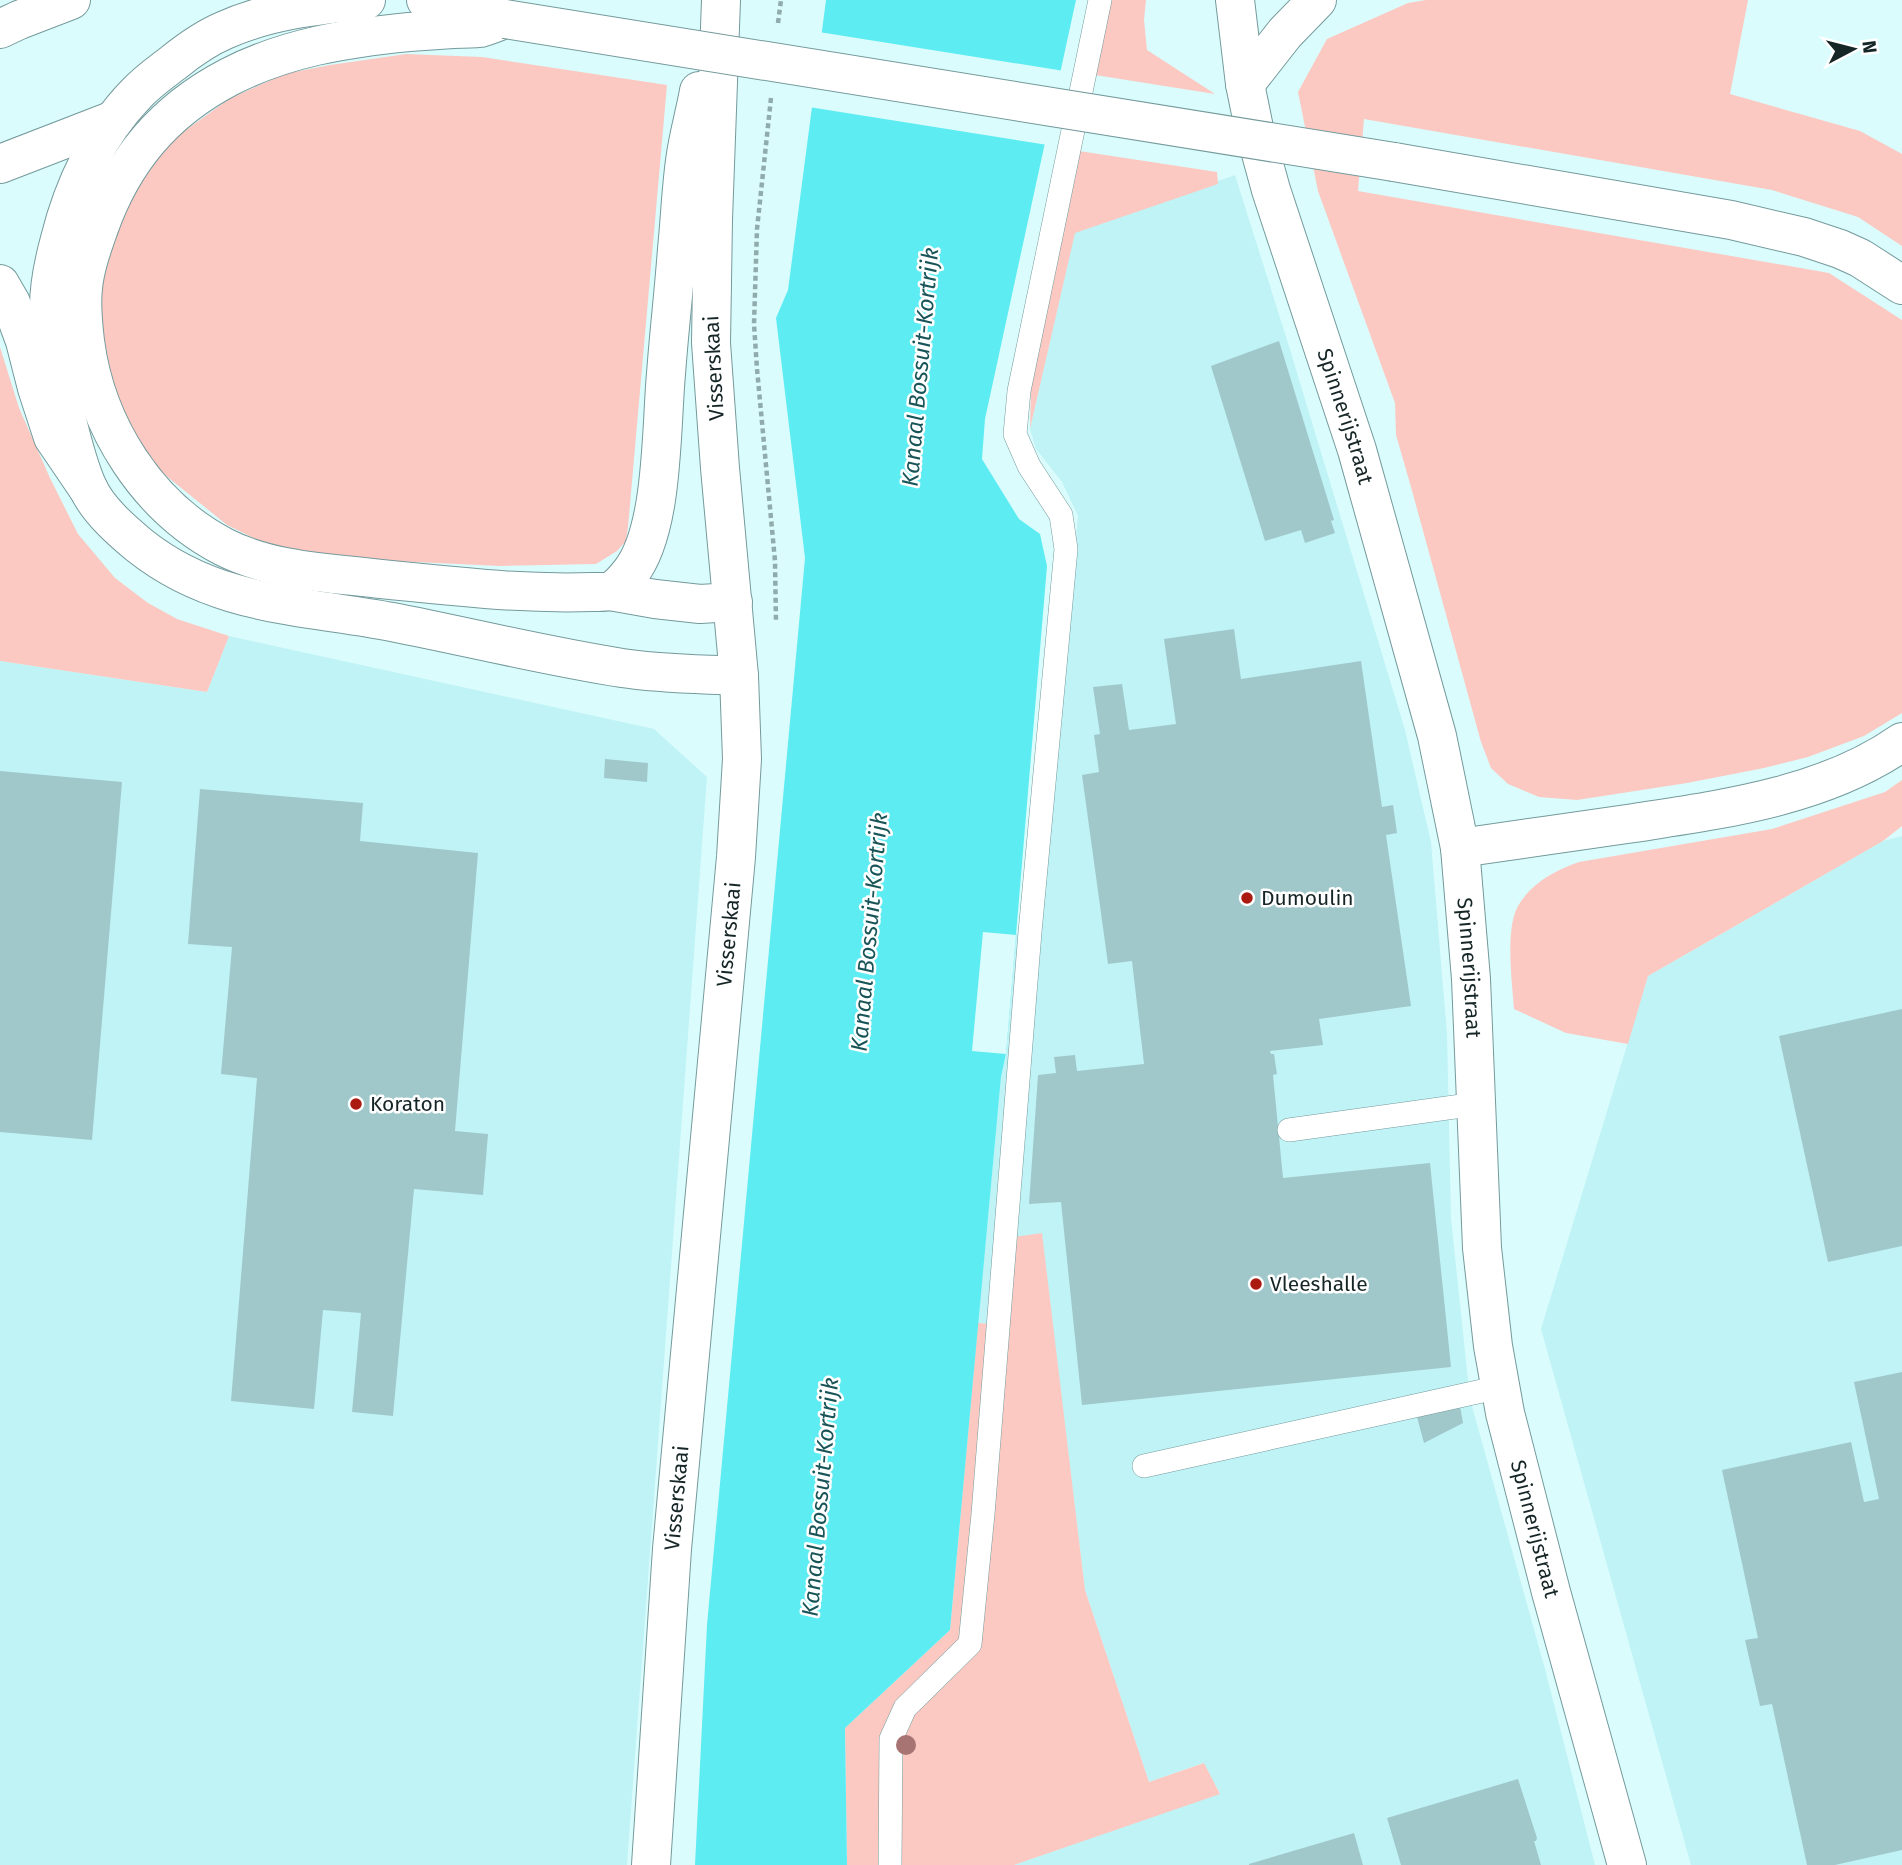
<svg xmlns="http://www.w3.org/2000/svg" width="1902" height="1865" font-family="'Fira Sans',sans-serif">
  <rect width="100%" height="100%" fill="#dbfcfd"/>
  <g fill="#c0f3f6">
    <polygon points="1235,175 1288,343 1405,730 1431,842 1447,1034 1451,1218 1470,1399 1545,1669 1595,1865 1014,1865 1220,1793 1203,1763 1149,1782 1085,1590 1041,1233 1006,1325 978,1323 1001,1077 1006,1055 983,932 1040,935 1078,516 1062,482 1036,449 1030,429 1075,232"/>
    <polygon points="229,636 654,729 707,777 627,1865 0,1865 0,661 207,692"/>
    <polygon points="1902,836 1902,1865 1691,1865 1541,1329 1648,976 1883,841"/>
  </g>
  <g fill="#fbc9c1">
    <polygon points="1110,0 1146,0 1144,20 1147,50 1215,94 1095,75"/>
    <polygon points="1426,0 1748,0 1730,94 1860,131 1902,154 1902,246 1858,217 1772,190 1364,119 1358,191 1829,273 1902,320 1902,713 1864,736 1808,757 1764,768 1687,783 1577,800 1539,797 1508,784 1491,768 1481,742 1411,487 1396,435 1395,403 1318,191 1298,92 1327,39 1408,3"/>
    <polygon points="406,54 482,57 667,85 628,527 626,541 617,551 596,564 500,566 329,558 270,546 227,525 154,466 124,417 104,360 96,313 105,258 126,209 147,170 179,135 229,99 284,74 330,65"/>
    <polygon points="1079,151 1217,172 1218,184 1075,233 1030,429 1031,386"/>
    <polygon points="0,347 19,408 50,478 78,534 115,578 148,603 177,619 229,636 207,692 0,661"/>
    <path d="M1902,780V826L1883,841L1648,976L1628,1044L1566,1033L1514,1009C1512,982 1505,929 1518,906C1531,883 1556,870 1579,862L1772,829L1885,792Z"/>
    <polygon points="1042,1233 1085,1590 1149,1782 1204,1763 1220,1794 1014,1865 847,1865 845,1728 950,1630 978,1323 1006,1325 1015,1237"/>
  </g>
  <polygon fill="#5eecf3" points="826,0 1076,0 985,419 982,459 1019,519 1040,534 1047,566 1006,1054 1001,1077 950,1630 845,1728 847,1865 695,1865 707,1625 805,558 776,318 788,290"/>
  <g fill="#dbfcfd">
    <polygon points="819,32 1064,71 1048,145 809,107"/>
    <polygon points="983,932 1016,935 1006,1054 972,1051"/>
  </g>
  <g fill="#a0c8ca">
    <polygon points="1279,341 1334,520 1331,521 1335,533 1305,543 1301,530 1265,541 1211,366"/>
    <polygon points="1234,629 1241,679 1361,661 1382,807 1393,805 1397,833 1386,835 1411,1006 1319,1019 1323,1045 1270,1051 1271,1054 1274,1054 1277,1074 1273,1075 1283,1178 1430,1163 1451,1367 1082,1405 1061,1202 1029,1204 1038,1075 1056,1073 1054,1057 1075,1055 1077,1071 1144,1064 1132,961 1108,964 1082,775 1099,772 1094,735 1100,734 1093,687 1122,684 1129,730 1176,724 1164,639"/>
    <polygon points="605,759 648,763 647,782 604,778"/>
    <polygon points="0,771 122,782 92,1140 0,1132"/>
    <polygon points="200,789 363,803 360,841 478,853 455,1131 488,1134 483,1195 414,1189 393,1416 352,1412 361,1313 323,1310 314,1409 231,1401 257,1078 221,1074 232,947 188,944"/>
    <polygon points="1902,1009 1902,1246 1828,1262 1779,1036"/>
    <polygon points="1902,1372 1902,1850 1835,1865 1807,1865 1772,1704 1760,1706 1745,1640 1758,1638 1722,1470 1851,1442 1864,1502 1879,1499 1854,1382"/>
    <polygon points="1460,1406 1463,1423 1424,1443 1417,1417"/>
    <polygon points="1518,1779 1537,1838 1536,1841 1534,1841 1541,1865 1401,1865 1387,1818"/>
    <polygon points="1354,1833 1363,1865 1249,1865 1249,1864"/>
  </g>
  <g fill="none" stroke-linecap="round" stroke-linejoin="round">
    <g stroke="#749a9c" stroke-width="24">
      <g id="service">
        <polyline points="1289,1130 1476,1104"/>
        <polyline points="1144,1466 1500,1387"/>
        <polyline points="890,1865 891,1739 905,1708 970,1644 983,1514 1030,932 1066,549 1061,515 1029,466 1015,434 1019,391 1100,0"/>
      </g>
    </g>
    <g stroke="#749a9c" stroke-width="40">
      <g id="tertiary">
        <path d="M366,0C318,5 270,10 225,30C206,38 189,50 173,63C160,73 147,82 136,94C98,133 73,187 60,239C54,261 49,284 49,307C49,336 55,368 61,396C69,426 75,460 88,488C98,510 121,530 139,545C215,606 301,605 392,622C469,637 545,656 622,668C661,674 701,674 739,676"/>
        <polyline points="426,0 481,6 497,15"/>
        <path id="s1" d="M1235,0L1245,84L1254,128L1271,190L1357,450L1437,736L1460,848L1471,979L1482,1248L1493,1346L1505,1413L1551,1592L1627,1865"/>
        <path d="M505,19C497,22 488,26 480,28C472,29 462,29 453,29C439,30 424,31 409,32C346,38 285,48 229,77C164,111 123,160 99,228C92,248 85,267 83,288C81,305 83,324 85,341C96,426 147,507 224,547C263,567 311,572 354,576C398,581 442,585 486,589C522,592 558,593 593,592C595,592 609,592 611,591C617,588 626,578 630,573C664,531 661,427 666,374C669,332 674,291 677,249C680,220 681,190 685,161C688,137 695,114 699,91"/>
        <polyline points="1394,162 1731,220 1804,237 1840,249 1860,258 1902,285"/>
        <polyline points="610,591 655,599 700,604 733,602"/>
        <path d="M1460,848C1518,840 1576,831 1634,823C1725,809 1825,796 1902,742"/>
        <path id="s2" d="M651,1865L672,1549L736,857L742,759L739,676L720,468L711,343L713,220L721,0"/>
      </g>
    </g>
    <g stroke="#749a9c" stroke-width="40">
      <g id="motorway">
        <polyline points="0,29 19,20 71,0"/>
        <polyline points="1245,84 1285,33 1317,0"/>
        <polyline points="0,164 114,120"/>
        <polyline points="0,284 11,303 25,341 37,388 53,437 89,490"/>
      </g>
    </g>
    <g stroke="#90abac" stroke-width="4.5" stroke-dasharray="5 3.5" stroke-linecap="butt">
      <polyline points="778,23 781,0"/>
      <polyline points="771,98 757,229 754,324 757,369 775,561 776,623"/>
    </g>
    <use href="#service" stroke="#fff" stroke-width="23"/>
    <use href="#tertiary" stroke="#fff" stroke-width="38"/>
    <use href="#motorway" stroke="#fff" stroke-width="38"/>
    <g stroke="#749a9c" stroke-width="40" stroke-linecap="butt">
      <polyline id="tertiary-bridge" points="505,19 1394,162"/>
    </g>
    <use href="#tertiary-bridge" stroke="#fff" stroke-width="38"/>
  </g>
  <circle fill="#a87473" cx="906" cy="1745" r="10"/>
  <g fill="#ab1a11" stroke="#fff" stroke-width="2.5">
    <circle cx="1247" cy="898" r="7"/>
    <circle cx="356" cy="1104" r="7"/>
    <circle cx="1256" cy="1284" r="7"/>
  </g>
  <g text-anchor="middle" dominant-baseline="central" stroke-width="5" stroke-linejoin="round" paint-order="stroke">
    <g font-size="21" fill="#162526" stroke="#fff">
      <text transform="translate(714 368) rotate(-93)">Visserskaai</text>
      <text stroke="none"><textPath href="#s1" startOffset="432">Spinnerijstraat</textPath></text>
      <text stroke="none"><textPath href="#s2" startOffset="934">Visserskaai</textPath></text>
      <text stroke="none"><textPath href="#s1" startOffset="999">Spinnerijstraat</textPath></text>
      <text stroke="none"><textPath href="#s2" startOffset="368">Visserskaai</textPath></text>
      <text stroke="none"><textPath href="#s1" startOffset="1566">Spinnerijstraat</textPath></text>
    </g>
    <g font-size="21" fill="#162526" stroke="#fff" text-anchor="start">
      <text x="1261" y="898">Dumoulin</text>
      <text x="370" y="1104">Koraton</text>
      <text x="1270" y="1284">Vleeshalle</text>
    </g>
    <g font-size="23" font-style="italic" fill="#195558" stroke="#fff">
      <text transform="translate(920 367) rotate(-85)">Kanaal Bossuit-Kortrijk</text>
      <text transform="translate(869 932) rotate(-85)">Kanaal Bossuit-Kortrijk</text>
      <text transform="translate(820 1497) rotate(-85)">Kanaal Bossuit-Kortrijk</text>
    </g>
  </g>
  <g transform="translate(1853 49) rotate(83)" stroke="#ffffff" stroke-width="5" paint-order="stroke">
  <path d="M0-5L12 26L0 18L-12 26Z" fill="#162526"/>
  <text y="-10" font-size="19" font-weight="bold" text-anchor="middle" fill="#162526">N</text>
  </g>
</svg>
